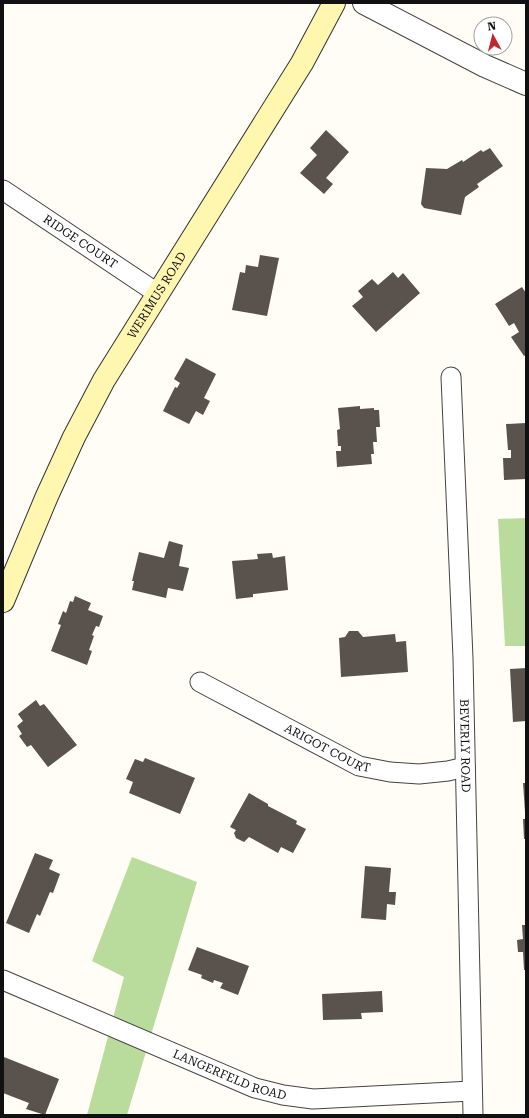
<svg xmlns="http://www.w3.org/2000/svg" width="529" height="1118" font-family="'Roboto Serif',serif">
  <rect width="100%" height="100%" fill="#fffdf5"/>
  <g fill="#b9dc9c">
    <polygon points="526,518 526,646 505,646 498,519"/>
    <polygon points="132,857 197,882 127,1115 87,1115 124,977 92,961"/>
  </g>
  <g fill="#5a524d">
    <polygon points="326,130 349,152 326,178 333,184 324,194 300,173 317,155 310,148"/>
    <polygon points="490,148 503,166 477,184 479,187 465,197 461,215 424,208 421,204 426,168 447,169 462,160 463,162 481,150 483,152"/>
    <polygon points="260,255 279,258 267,316 232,310 240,272 245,273 246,265 258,267"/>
    <polygon points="393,272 398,278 403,273 420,293 376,332 352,306 363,297 358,291 372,279 378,285"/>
    <polygon points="522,287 526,293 526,355 524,356 511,337 519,332 514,323 509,326 495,304"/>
    <polygon points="186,358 216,374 204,398 210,401 203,415 196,411 189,424 163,411 175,387 177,388 180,383 174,379"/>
    <polygon points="360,406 360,409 374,408 374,410 379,410 380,427 376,427 377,442 373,442 374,454 371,454 372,464 337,467 336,451 341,451 341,446 338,446 337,430 340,429 338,408"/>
    <polygon points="526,423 526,479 504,480 503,458 511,458 511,450 508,450 506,424"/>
    <polygon points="169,541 183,545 179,566 189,568 183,591 168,588 166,598 132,590 134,581 132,581 139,552 164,558"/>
    <polygon points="272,553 273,558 285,556 288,590 253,594 253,597 236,599 232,561 258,559 257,554"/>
    <polygon points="75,596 91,603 88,610 103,616 99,627 96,626 92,635 94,636 89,650 92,651 87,665 51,651 61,625 58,624 63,611 66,613 70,601 73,602"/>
    <polygon points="349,631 358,631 363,637 395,634 396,642 406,641 408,672 341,677 339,638 345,637"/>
    <polygon points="526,668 526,721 513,722 510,669"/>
    <polygon points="36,700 40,706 44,704 77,745 48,767 31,745 27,747 19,736 22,734 17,726 23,721 18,714"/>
    <polygon points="145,758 195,778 180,814 129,793 133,782 126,779 135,759 143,762"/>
    <polygon points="523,783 526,783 526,812 525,812"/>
    <polygon points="249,793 268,804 268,806 297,821 296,824 306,829 293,853 281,847 278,853 249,837 244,842 236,838 234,833 236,830 230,827"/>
    <polygon points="523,819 526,819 526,839 524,839"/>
    <polygon points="35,853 53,860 49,869 60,874 53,893 50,892 40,916 37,914 29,933 6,923"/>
    <polygon points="365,866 391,868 389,892 396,892 395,905 387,904 386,920 361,918"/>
    <polygon points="522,925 526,925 526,970 524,970 523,952 518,952 517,940 523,939"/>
    <polygon points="197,947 249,966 238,995 220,988 223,983 214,980 213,983 201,978 202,975 188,970"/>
    <polygon points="382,991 383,1012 361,1013 362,1019 323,1020 322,994"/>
    <polygon points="4,1057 59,1079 45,1115 26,1109 29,1103 3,1093"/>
  </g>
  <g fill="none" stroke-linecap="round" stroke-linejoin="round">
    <g stroke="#444" stroke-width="21">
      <g id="minor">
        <path id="s1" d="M3,190L157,293"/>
        <path id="s2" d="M451,377L463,658L473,1115"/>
        <path id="s3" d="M200,682L359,766L390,772L419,774L448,771L465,767"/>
        <path id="s4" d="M3,980L255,1088L283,1095L313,1099L472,1091"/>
      </g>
    </g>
    <g stroke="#444" stroke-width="24">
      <polyline id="tertiary" points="364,3 485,66 526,84"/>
    </g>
    <g stroke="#333" stroke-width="24">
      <g id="secondary">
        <path id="s5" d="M3,601L47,496L74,437L104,380L302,63L334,3"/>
      </g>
    </g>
    <use href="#minor" stroke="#fff" stroke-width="19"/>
    <use href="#tertiary" stroke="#fff" stroke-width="22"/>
    <use href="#secondary" stroke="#fff6b0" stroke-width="22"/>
  </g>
  <g text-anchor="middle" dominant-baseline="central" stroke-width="4" stroke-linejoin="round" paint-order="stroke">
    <g font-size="12" fill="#111" stroke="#fff">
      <text stroke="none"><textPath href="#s1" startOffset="93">RIDGE COURT</textPath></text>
      <text stroke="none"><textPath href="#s5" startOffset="343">WERIMUS ROAD</textPath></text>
      <text stroke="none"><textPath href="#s2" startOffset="369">BEVERLY ROAD</textPath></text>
      <text stroke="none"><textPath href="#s3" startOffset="144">ARIGOT COURT</textPath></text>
      <text stroke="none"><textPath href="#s4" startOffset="246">LANGERFELD ROAD</textPath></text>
    </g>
  </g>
  <rect width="529" height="1118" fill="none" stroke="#111111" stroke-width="8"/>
  <g transform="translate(493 36) rotate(353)"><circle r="19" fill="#ffffff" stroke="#a0a0a0"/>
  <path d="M0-3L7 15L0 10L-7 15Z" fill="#c4262e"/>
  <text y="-6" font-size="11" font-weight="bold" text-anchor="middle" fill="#111111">N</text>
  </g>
</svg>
